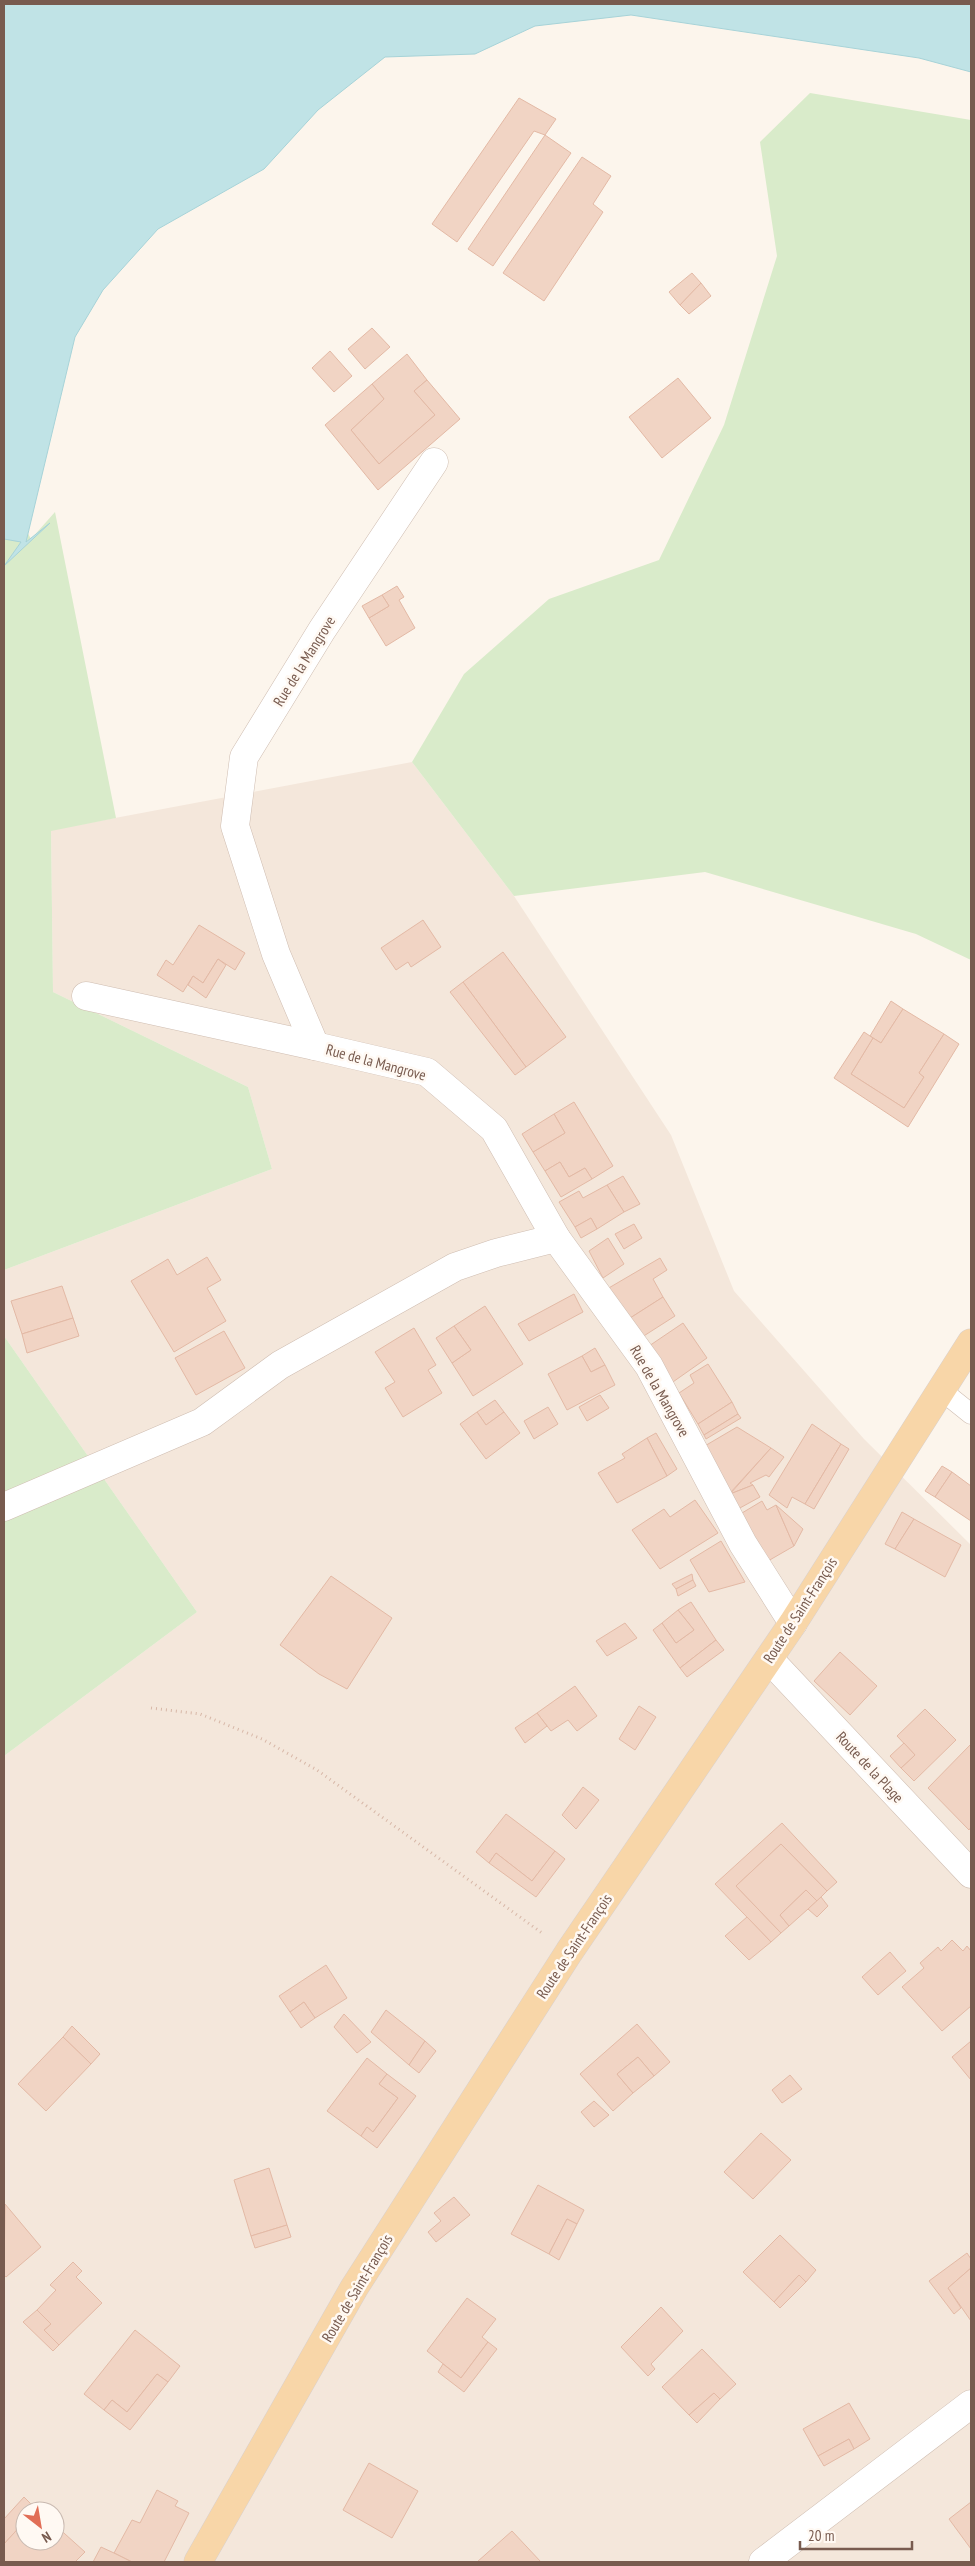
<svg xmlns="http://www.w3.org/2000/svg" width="975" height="2566" font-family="'PT Sans Narrow',sans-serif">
  <rect width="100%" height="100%" fill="#fcf5ec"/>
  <path fill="#f4e7db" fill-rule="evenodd" d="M412,762L514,896L671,1135L734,1291L864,1439L971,1545V2562H4V1756L197,1612L4,1336V1270L272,1169L248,1087L53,992L51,830ZM25,2511H55V2541H25Z"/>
  <g fill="#d9ebca">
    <polygon points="810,93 971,120 971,960 916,934 705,872 514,896 412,762 464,674 549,599 659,560 724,425 777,256 760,142"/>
    <polygon points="4,490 31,539 55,512 116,818 51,831 53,992 248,1087 272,1169 4,1270"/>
    <polygon points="4,1336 197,1612 4,1756"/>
  </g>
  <polygon fill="#c0e3e6" stroke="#a7d3d8" points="4,4 971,4 971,72 919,58 631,15 535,26 475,54 385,57 318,110 264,169 158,229 103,290 75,337 26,542 50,523 4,566 21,542 4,539"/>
  <g fill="#f1d4c4" stroke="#e3b9a5">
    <polygon points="519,98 556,119 545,135 534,131 457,242 432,224"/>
    <polygon points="545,135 571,153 493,266 468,249"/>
    <polygon points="582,157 611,176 593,204 603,212 544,301 503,273"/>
    <polygon points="692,273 701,283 680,305 669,292"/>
    <polygon points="701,283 711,296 689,314 680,305"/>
    <polygon points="372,328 390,347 365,369 348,349"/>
    <polygon points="330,351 352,376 334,392 312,368"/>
    <polygon points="407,354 427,380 414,391 435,415 379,464 351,430 384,399 372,384"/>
    <polygon points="678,378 711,418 662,458 629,417"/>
    <polygon points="427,380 460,419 378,490 325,425 372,384 384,399 351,430 379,464 435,415 414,391"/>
    <polygon points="397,586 404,597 399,600 415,628 386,646 369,618 389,606 382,595"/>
    <polygon points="382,595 389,606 369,618 362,606"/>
    <polygon points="423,920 441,947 411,967 408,962 396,970 381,948"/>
    <polygon points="199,925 245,953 235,970 218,959 203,983 193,976 183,992 157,975 166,960 173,965"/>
    <polygon points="503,952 566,1037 526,1067 463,982"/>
    <polygon points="218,959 226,965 206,998 188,985 193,976 203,983"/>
    <polygon points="463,982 526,1067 515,1075 450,992"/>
    <polygon points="891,1001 903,1009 881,1043 870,1036"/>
    <polygon points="903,1009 944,1034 919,1073 924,1077 904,1108 851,1074 873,1038 881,1043"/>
    <polygon points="864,1032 873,1038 851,1074 904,1108 924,1077 919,1073 944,1034 959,1044 908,1127 834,1078"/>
    <polygon points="574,1102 613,1166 592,1179 585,1168 569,1177 560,1162 545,1171 533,1152 565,1133 554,1114"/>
    <polygon points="554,1114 565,1133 533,1152 522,1134"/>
    <polygon points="560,1162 569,1177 585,1168 592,1179 561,1197 545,1171"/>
    <polygon points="623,1176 640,1204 624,1212 607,1185"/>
    <polygon points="607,1185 624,1212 597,1229 591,1218 575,1227 559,1202 579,1191 583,1198"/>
    <polygon points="591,1218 597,1229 581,1238 575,1227"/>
    <polygon points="634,1224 642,1238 624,1249 615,1234"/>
    <polygon points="608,1238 624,1264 603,1278 589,1251"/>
    <polygon points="207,1257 221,1280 207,1288 226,1321 174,1352 131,1281 168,1259 177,1275"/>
    <polygon points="660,1258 667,1270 653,1279 663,1297 627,1320 607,1289"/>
    <polygon points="62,1286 73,1318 22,1334 11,1301"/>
    <polygon points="574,1294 583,1312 529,1341 518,1324"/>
    <polygon points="663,1297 675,1316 639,1339 627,1320"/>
    <polygon points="485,1306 523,1364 473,1396 452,1363 471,1350 454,1326"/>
    <polygon points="73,1318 79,1336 27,1353 22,1334"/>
    <polygon points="683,1323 707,1358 670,1384 649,1346"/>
    <polygon points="454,1326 471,1350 452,1363 436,1338"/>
    <polygon points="414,1328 436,1365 428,1370 442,1393 403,1417 385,1388 395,1382 375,1352"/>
    <polygon points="224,1331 245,1368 196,1395 175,1358"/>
    <polygon points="595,1348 605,1365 591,1372 582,1356"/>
    <polygon points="582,1356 591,1372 605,1365 615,1385 567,1410 548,1374"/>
    <polygon points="708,1364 732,1402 698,1424 679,1393 694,1383 690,1375"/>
    <polygon points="600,1395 609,1408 587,1421 579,1407"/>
    <polygon points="495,1400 504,1412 486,1425 477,1412"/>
    <polygon points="732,1402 738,1414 704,1435 698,1424"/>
    <polygon points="548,1407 558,1424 534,1439 524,1421"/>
    <polygon points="477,1412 486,1425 504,1412 520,1433 486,1459 460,1424"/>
    <polygon points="738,1414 741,1418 706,1439 704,1435"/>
    <polygon points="812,1424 841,1444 805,1504 792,1497 787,1508 769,1495"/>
    <polygon points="737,1427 771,1448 730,1493 703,1447"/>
    <polygon points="656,1433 677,1469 667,1476 647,1438"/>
    <polygon points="647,1438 667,1476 617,1503 598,1473 625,1458 622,1454"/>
    <polygon points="841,1444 849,1449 814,1509 805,1504"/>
    <polygon points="771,1448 784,1457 769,1477 766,1475 750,1483 753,1485 730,1494"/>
    <polygon points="942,1466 952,1472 935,1497 925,1491"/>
    <polygon points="952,1472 971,1486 971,1521 935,1497"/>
    <polygon points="753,1485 760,1497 738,1509 730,1494"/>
    <polygon points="695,1500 718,1533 660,1569 632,1530 664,1509 670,1517"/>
    <polygon points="762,1501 767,1510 776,1505 794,1546 761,1565 737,1516"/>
    <polygon points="776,1505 803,1529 794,1546"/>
    <polygon points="902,1512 914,1519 895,1549 885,1544"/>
    <polygon points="914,1519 961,1545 945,1577 895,1549"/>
    <polygon points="721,1541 745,1582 709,1592 690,1560"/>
    <polygon points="692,1574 693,1580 676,1589 672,1584"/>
    <polygon points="331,1576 392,1618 347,1689 319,1674 280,1645"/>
    <polygon points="693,1580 696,1586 678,1596 676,1589"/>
    <polygon points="691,1602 716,1640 680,1668 653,1630 662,1623 676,1643 694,1630 678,1610"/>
    <polygon points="678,1610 694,1630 676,1643 662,1623"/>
    <polygon points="625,1623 637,1638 607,1656 596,1641"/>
    <polygon points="716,1640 724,1650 687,1677 680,1668"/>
    <polygon points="840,1652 877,1686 850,1715 814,1681"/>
    <polygon points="575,1686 597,1716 577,1731 568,1720 551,1731 537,1713"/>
    <polygon points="639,1706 656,1717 635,1750 619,1739"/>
    <polygon points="925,1709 956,1740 914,1781 901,1768 915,1755 897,1736"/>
    <polygon points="537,1713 547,1726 525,1743 515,1728"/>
    <polygon points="904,1743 915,1755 901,1768 890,1756"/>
    <polygon points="971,1744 971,1827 969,1830 928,1788"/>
    <polygon points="583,1787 599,1800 576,1829 562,1815"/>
    <polygon points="506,1814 555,1851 532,1881 496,1853 489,1863 476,1852"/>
    <polygon points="782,1823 837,1882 827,1891 781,1844 736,1886 781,1933 771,1942 715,1884"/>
    <polygon points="781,1844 827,1891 817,1901 806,1890 780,1915 789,1926 781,1933 736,1886"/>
    <polygon points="555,1851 565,1859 536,1897 489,1863 496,1853 532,1881"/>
    <polygon points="806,1890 817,1901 789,1926 780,1915"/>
    <polygon points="821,1897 828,1906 817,1917 808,1909"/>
    <polygon points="747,1917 771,1942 749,1960 725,1936"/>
    <polygon points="952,1940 963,1951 967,1946 971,1951 971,2006 942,2031 902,1987 924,1968 920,1963 938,1947 941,1951"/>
    <polygon points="890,1952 906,1971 878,1995 862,1977"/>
    <polygon points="326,1965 347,1998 315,2018 304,2002 290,2012 279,1996"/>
    <polygon points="304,2002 315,2018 301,2028 290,2012"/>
    <polygon points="386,2010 425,2041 409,2065 371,2032"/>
    <polygon points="344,2014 371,2042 357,2053 334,2027"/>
    <polygon points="637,2024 670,2062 654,2076 638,2057 617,2074 633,2093 613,2111 580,2074"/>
    <polygon points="72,2026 100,2054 91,2064 63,2037"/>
    <polygon points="63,2037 91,2064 46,2111 18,2084"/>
    <polygon points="425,2041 436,2051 419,2073 409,2065"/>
    <polygon points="971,2041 971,2080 952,2057"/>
    <polygon points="638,2057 654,2076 633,2093 617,2074"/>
    <polygon points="367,2058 387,2074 379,2084 398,2098 373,2132 367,2127 361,2136 327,2111"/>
    <polygon points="387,2074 416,2096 377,2148 361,2136 367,2127 373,2132 398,2098 379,2084"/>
    <polygon points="790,2075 802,2089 782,2103 772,2090"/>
    <polygon points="594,2101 609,2115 594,2127 581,2112"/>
    <polygon points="761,2133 791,2160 753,2199 724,2172"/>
    <polygon points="269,2168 287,2225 251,2236 234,2180"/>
    <polygon points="538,2185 584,2210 577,2224 567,2219 549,2254 511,2234"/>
    <polygon points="454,2197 470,2215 436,2242 428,2232 441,2221 434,2213"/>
    <polygon points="5,2204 41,2247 6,2277 4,2275"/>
    <polygon points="567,2219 577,2224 559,2260 549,2254"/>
    <polygon points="287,2225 291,2237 255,2248 251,2236"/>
    <polygon points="780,2235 816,2270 806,2282 799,2275 774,2302 743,2272"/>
    <polygon points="967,2253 971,2259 971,2268 948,2288 961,2308 954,2314 929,2281"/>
    <polygon points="73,2262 82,2271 76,2277 102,2303 59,2345 44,2330 51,2324 37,2310 56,2290 50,2285"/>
    <polygon points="971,2268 971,2321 948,2288"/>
    <polygon points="799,2275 806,2282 780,2308 774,2302"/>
    <polygon points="467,2298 496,2319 482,2337 488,2342 461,2378 427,2351"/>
    <polygon points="661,2307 683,2331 651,2364 655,2369 648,2376 621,2347"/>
    <polygon points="37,2310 51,2324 44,2330 59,2345 53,2351 23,2322"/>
    <polygon points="135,2330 180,2366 168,2382 157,2374 127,2412 112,2400 104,2410 84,2394"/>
    <polygon points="488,2342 497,2349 464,2392 438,2372 443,2364 461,2378"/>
    <polygon points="702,2349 736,2384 720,2399 714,2393 689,2415 662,2387"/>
    <polygon points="157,2374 168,2382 130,2430 104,2410 112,2400 127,2412"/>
    <polygon points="714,2393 720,2399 697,2423 689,2415"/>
    <polygon points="849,2403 870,2439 854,2449 849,2439 818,2456 803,2429"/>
    <polygon points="849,2439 854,2449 824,2466 818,2456"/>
    <polygon points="369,2463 418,2491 392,2538 343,2510"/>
    <polygon points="157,2490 178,2501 175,2506 189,2513 164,2562 132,2562 114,2553 132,2520 140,2523"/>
    <polygon points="24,2497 36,2509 34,2511 25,2511 25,2521 4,2544 4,2519"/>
    <polygon points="971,2502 971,2549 949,2519"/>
    <polygon points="25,2521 25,2541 55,2541 55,2525 85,2552 75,2562 4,2562 4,2544"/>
    <polygon points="512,2531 541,2562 477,2562"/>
    <polygon points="101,2547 114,2553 132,2562 93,2562"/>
  </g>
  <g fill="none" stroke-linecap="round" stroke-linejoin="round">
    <g stroke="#cfbdb1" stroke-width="21">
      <polyline id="lane" points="941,1390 971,1414"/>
    </g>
    <g stroke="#cfbdb1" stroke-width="29">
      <g id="street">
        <polyline points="434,462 322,630 244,757 235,826 276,954 315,1046 427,1072 494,1129 556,1238 649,1366 743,1544 793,1623"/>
        <polyline points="86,996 315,1046"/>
        <polyline points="4,1507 202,1422 280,1365 455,1267 496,1253 556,1238"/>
        <polyline points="769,1659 971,1874"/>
        <polyline points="763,2562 971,2404"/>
      </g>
    </g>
    <g stroke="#d9d1ce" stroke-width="29">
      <polyline id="primary" points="198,2562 354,2288 569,1952 793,1623 971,1343"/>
    </g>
    <polyline stroke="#d7b7a7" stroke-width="3" stroke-dasharray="1 4" stroke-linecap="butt" points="151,1708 200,1714 262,1739 317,1770 542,1933"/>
    <use href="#lane" stroke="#fff" stroke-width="20"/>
    <use href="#street" stroke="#fff" stroke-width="28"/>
    <use href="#primary" stroke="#f8d6a8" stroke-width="28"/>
  </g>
  <g text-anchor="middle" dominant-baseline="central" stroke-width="5" stroke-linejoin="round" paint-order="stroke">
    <g font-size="15" fill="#785b4f" stroke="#fff9f3">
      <text transform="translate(304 661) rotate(-58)">Rue de la Mangrove</text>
      <text transform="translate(376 1062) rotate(15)">Rue de la Mangrove</text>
      <text transform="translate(660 1391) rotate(60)">Rue de la Mangrove</text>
      <text transform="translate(800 1610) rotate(-57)">Route de Saint-François</text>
      <text transform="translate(870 1767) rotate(47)">Route de la Plage</text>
      <text transform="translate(574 1946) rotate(-56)">Route de Saint-François</text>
      <text transform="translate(357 2288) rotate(-59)">Route de Saint-François</text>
    </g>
  </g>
  <rect width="975" height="2566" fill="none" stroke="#785b4f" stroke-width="10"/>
  <g transform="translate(40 2526) rotate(149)"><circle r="24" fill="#fff9f3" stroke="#c9bab1"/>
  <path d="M0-4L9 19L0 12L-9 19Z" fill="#e16e56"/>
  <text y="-8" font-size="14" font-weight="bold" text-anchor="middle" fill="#785b4f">N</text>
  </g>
  <path d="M800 2541v8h112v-8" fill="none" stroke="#785b4f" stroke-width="2.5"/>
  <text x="808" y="2541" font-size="15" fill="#785b4f" stroke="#fff9f3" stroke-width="4" paint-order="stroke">20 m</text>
</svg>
